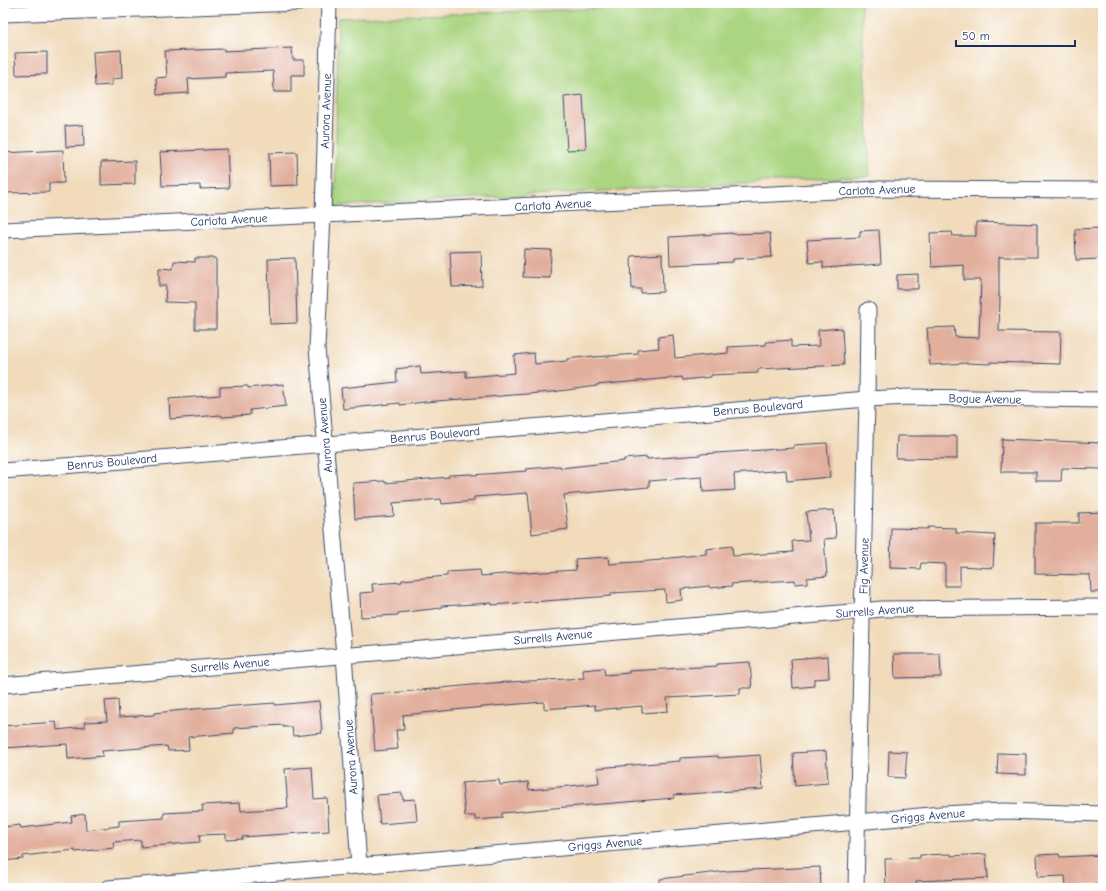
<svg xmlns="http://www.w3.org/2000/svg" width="1106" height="891" font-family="'Comic Neue',sans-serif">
  <rect width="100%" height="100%" fill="#fff"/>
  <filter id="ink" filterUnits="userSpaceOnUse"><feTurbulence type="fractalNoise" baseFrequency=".025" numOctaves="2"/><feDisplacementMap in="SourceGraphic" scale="8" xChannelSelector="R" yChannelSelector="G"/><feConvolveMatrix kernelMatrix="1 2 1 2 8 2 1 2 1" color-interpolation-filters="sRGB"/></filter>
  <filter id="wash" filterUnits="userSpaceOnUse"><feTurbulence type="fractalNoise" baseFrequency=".012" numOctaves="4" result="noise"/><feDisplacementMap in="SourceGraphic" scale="16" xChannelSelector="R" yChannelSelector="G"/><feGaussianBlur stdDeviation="0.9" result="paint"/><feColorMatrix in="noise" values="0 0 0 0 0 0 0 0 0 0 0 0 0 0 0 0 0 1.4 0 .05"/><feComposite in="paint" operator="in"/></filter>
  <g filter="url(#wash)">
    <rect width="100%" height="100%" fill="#f1dbbb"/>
    <polygon fill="#abd581" stroke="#638270" points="752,3 861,3 870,176 335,206 338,18"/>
    <g id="blocks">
      <g fill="#e2af9d">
        <polygon points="292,48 293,60 304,60 304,75 291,75 291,92 274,92 273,71 225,73 225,77 188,79 189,93 157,95 156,78 167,77 165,51 224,49 224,51"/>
        <polygon points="121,50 122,78 112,79 112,85 95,86 93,52"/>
        <polygon points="47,52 47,74 16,75 15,53"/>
        <polygon points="583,95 586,149 567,150 564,97"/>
        <polygon points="83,125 84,146 66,147 65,126"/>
        <polygon points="227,149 229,188 200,189 200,185 162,186 160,152"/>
        <polygon points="63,150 64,183 49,183 49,192 3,193 3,153"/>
        <polygon points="297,152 298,185 270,186 269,153"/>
        <polygon points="135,161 135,184 101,185 101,162"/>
        <polygon points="976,222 1037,224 1037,257 999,257 999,297 1000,297 999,331 1061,332 1060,364 990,362 990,364 968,363 930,365 927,328 954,327 955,337 979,338 981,280 964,280 964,265 932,267 930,233 952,232 953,236 976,236"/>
        <polygon points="1103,228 1103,259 1076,260 1075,229"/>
        <polygon points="879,230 881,264 823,268 823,262 809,263 807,240 860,237 860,231"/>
        <polygon points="732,233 732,234 770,233 772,257 733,259 733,262 670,265 669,237"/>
        <polygon points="524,249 551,250 550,278 523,277"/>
        <polygon points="481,251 482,286 452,287 450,252"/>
        <polygon points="662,254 663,292 641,293 641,289 632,289 631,256"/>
        <polygon points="195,258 216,258 216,329 195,329 195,303 165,302 166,286 159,286 159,268 173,269 174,261 195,262"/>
        <polygon points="295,258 297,323 270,324 268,259"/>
        <polygon points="918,274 918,289 897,289 897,275"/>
        <polygon points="842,328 844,365 758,369 758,373 711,375 711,377 683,380 682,377 596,385 597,386 552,392 424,402 400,405 400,403 343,409 341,388 397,382 396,369 420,366 421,374 466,371 466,377 515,373 514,355 534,353 535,364 567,361 567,359 593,356 593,357 638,354 638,350 659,348 658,337 673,335 675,358 728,353 728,347 766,345 766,342 791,340 791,347 819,346 818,330"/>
        <polygon points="283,384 286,406 250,410 250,415 222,417 221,415 170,419 169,399 220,395 220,387 248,386 248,388"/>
        <polygon points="897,436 957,436 957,459 896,458"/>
        <polygon points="1002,439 1103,443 1103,469 1062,468 1061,481 1036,481 1036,472 1001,472"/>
        <polygon points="827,443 830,477 787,481 786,470 734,474 735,490 703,492 702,477 649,481 649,487 564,495 568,529 532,534 528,493 474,497 474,501 442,504 441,499 393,503 394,516 355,519 353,483 385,481 385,483 449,477 449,475 472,474 472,475 526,471 526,469 560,466 561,468 624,461 624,459 647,457 647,459 701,455 701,454 794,448 794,445"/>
        <polygon points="834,510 836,538 824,539 827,576 807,578 807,583 795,584 795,580 731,584 732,586 710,588 709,586 681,589 682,600 666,602 665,590 611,593 611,596 492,605 492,603 441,606 441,608 398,613 398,615 361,617 360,593 373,592 372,584 402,582 402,580 447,576 447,572 480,570 481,576 527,572 527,573 576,570 575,559 608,557 609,564 662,560 662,559 706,554 706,549 732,546 733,556 793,552 792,541 809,540 806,512"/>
        <polygon points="1103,512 1103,592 1091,592 1090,575 1035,574 1035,523 1079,523 1079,513"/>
        <polygon points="928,527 956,528 956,533 995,535 993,568 960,566 960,586 945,586 945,564 921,563 920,569 890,568 891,528 928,529"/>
        <polygon points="894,654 940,654 941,677 895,678"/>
        <polygon points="828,656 829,678 814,679 814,686 793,688 791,659"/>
        <polygon points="750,662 752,688 740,688 740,694 667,698 668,711 642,713 642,706 595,710 595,705 544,709 544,702 494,706 403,715 404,730 396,730 398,749 375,751 370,694 402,692 492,683 584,678 583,670 604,668 605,675 629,673 629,671 717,666 717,664"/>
        <polygon points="118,700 119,717 154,715 154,713 194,709 275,703 275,705 319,701 322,733 293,736 292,727 283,727 283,725 234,728 234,733 188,737 189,750 168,751 167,746 102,751 103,756 68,759 67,744 3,748 3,726 56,722 57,730 85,727 84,722 107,721 105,701"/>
        <polygon points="826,751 828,783 795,786 793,753"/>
        <polygon points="889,751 907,752 905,778 888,777"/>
        <polygon points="998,753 1026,754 1026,775 997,774"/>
        <polygon points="760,755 763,789 673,795 674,798 554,808 502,813 502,818 475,820 475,816 465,816 462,783 499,780 500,785 528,782 529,790 599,783 597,768 680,761 680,758 718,756 718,758"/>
        <polygon points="312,767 314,799 327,798 329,831 242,837 243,839 226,840 226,834 199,835 200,842 141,847 141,840 113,842 114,848 75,852 75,850 23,856 23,859 3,861 3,827 20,825 21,828 72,822 71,816 85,814 86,830 119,826 119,821 164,818 164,813 203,811 202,805 240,803 241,811 288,808 285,769"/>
        <polygon points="402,793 403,800 415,799 417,821 380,824 377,795"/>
        <polygon points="951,854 951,856 986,854 988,878 916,881 917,886 886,888 885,859 920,858 920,855"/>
        <polygon points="1059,854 1060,857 1103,855 1103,884 1066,886 1065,876 1038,877 1037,855"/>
        <polygon points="820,867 821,888 660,888 660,879 727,871"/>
      </g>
    </g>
  </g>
  <g filter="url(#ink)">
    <use href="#blocks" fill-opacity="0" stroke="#3b496c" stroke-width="1"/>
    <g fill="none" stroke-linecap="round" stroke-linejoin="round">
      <g stroke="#3b496c" stroke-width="17">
        <g id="street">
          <polyline points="329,3 323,215 317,348 344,655 359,865"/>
          <polyline points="3,14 299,3"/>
          <polyline points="3,230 879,189 1103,190"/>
          <polyline points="3,471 867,399 909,397 1103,400"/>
          <polyline points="3,685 863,611 881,609 1103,607"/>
          <polyline points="108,888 857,822 941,814 1003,811 1103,814"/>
          <polyline points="856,888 867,399 868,310"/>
        </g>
      </g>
      <use href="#street" stroke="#fff" stroke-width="15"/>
    </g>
  </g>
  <g text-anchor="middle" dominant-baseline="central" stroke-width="3" stroke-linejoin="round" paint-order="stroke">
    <g font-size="12" fill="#1b2f5e" stroke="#fff">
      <text transform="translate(326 111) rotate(-88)">Aurora Avenue</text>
      <text transform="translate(877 190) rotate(-2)">Carlota Avenue</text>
      <text transform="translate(553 205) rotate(-3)">Carlota Avenue</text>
      <text transform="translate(229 220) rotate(-3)">Carlota Avenue</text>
      <text transform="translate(985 399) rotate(1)">Bogue Avenue</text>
      <text transform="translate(758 408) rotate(-5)">Benrus Boulevard</text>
      <text transform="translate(325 435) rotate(-95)">Aurora Avenue</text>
      <text transform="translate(435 435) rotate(-5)">Benrus Boulevard</text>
      <text transform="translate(112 462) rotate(-5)">Benrus Boulevard</text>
      <text transform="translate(864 566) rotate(-89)">Fig Avenue</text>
      <text transform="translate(875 611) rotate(-4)">Surrells Avenue</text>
      <text transform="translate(553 637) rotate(-5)">Surrells Avenue</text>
      <text transform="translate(230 665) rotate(-5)">Surrells Avenue</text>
      <text transform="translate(351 757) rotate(-94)">Aurora Avenue</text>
      <text transform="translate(928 816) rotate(-5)">Griggs Avenue</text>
      <text transform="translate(605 844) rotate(-5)">Griggs Avenue</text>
    </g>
  </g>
  <rect width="1106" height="891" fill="none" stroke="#fff" stroke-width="16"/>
  <path d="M956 40v6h119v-6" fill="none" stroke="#1b2f5e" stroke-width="2"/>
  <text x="962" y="40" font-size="12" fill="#1b2f5e" stroke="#ffffff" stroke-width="3" paint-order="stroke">50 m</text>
</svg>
